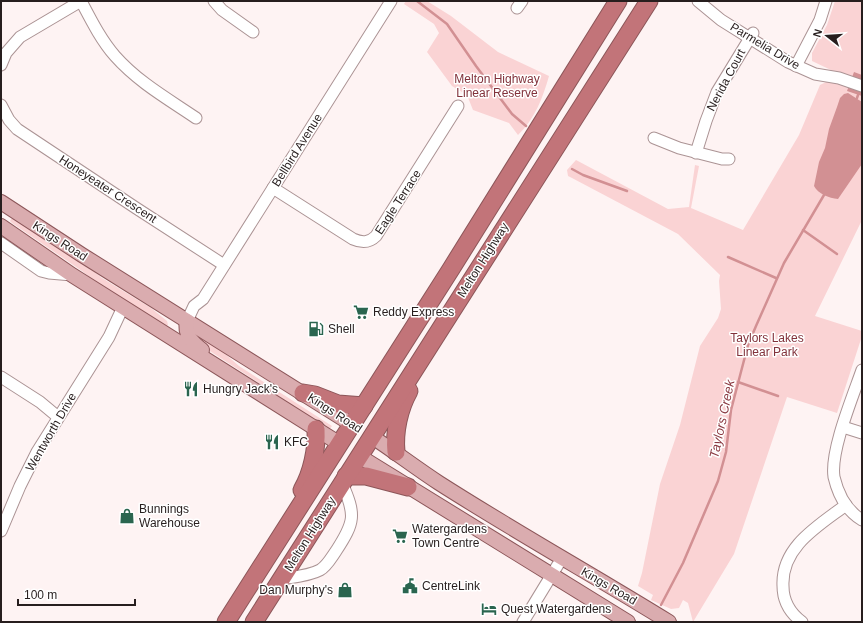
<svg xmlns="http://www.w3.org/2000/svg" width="863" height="623" font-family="Helvetica,sans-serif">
  <rect width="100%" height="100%" fill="#fef3f3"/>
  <g fill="#fad3d4">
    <path d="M406,1H427L451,16L498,52L549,76C543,97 535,119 518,135L509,123L473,110L467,95L452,86L427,52L439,33L434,24L404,4Z"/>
    <polygon points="835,1 862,1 862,220 815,316 862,331 862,336 837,413 787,397 734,554 693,622 688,603 683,600 679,608 671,609 651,600 653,595 638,586 642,573 660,484 680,425 700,346 718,318 721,309 719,281 720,275 678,234 572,178 568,176 567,170 576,160 668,209 689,207 695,165 699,166 691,208 743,230 799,135 820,85 828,81 831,70 812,61 812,53 827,25"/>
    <polygon points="14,218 75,256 102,278 151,308 167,321 168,325 166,326 107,291 82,271 12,223 10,221 11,219"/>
    <polygon points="191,331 214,344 239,366 332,426 329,430 272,393 256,381 202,346"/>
  </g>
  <g fill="#d29093">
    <polygon points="854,72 862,75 862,96 847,91"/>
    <path d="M848,93L862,102V149L861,152L862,164L838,199C829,198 818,194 814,186L819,162L825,148L829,129L837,107L840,98L844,94Z"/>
  </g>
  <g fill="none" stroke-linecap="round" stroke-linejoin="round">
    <g stroke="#d29093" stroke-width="2.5">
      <polyline points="417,1 447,24 476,66 512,114 526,126"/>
      <polyline points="857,98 858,95"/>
      <polyline points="572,169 583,175 627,191"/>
      <polyline points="803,230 837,254"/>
      <polyline points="728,257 776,278"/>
      <polyline points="738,382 778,396"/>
      <polyline points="661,605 683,563 718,481 726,452 731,410 748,345 756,326 784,263 824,195"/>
    </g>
    <g stroke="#ab9394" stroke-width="13">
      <g id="minor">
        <path d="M81,1C91,20 101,40 115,56C138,82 168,99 196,118"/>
        <polyline points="214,1 222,10 253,32"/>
        <polyline points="698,1 721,20 788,62 815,74 839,78 862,86"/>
        <polyline points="517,8 522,1"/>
        <polyline points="1,65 6,53 20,37 81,1"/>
        <polyline points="796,66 820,20 826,1"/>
        <polyline points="1,105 9,120 17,129 136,208 224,265"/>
        <polyline points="654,138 679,148 722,159 729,159"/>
        <polyline points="696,153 706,121 717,92 753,33"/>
        <path d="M273,188L353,239C362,243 369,243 376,236L458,106"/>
        <polyline points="1,243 41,271 49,273 72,275"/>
        <polyline points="187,321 194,306 203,299 391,1"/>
        <path d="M862,370C853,396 830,451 834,477C838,494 847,511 862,520"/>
        <polyline points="1,377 40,402 58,417"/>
        <polyline points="843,427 862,433"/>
        <polyline points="1,531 20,486 37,452 109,337 123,307"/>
        <path d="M281,579C293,577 309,576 320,570C327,566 331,558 336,551C355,522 356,515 342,483"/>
        <polyline points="523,622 562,558"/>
        <path d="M802,622C790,613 783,601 783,586C781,547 818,526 846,505"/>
      </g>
    </g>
    <g stroke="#8c5659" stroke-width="16">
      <g id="major">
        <polyline points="1,202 82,255 353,425"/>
        <polyline points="1,226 72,275 340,444"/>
        <path d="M187,321C184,335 192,342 202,350"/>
        <path d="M371,436C394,451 416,468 439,483C514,531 593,575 669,622"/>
        <polyline points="359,456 628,622"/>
      </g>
    </g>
    <g stroke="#8c5659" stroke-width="19">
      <g id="highway">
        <polyline points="303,393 315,395 338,404 364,406"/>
        <path d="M396,452C394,432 399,409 409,391"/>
        <polyline points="346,476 366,476 408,487"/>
        <path d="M302,490C312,473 317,449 316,429"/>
        <polyline points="226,622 451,269 618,1"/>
        <polyline points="254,622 649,1"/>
      </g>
    </g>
    <use href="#minor" stroke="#fff" stroke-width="11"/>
    <use href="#major" stroke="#daacaf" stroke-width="14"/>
    <use href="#highway" stroke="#c27479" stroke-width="17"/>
  </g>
  <defs>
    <g id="supermarket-bare" transform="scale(1.2)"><path d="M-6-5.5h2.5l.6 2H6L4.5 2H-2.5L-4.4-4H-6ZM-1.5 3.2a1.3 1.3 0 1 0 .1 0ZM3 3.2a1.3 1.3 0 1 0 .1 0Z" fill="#2a654f" stroke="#fff" stroke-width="2.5" paint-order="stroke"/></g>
    <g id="fuel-bare" transform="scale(1.2)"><path d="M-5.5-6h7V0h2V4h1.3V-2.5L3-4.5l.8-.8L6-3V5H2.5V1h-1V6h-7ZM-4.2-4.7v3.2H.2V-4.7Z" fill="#2a654f" stroke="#fff" stroke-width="2.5" paint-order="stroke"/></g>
    <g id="restaurant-bare" transform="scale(1.2)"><path d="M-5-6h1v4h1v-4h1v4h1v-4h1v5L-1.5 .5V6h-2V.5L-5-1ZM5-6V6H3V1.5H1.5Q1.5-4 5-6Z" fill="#2a654f" stroke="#fff" stroke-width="2.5" paint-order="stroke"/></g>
    <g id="shop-bare" transform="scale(1.2)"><path d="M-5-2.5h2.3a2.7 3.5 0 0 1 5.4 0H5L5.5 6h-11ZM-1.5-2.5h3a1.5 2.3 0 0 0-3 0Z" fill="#2a654f" stroke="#fff" stroke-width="2.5" paint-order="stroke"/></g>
    <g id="civic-bare" transform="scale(1.2)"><path d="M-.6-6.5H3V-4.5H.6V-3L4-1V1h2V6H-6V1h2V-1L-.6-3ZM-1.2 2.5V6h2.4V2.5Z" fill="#2a654f" stroke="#fff" stroke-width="2.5" paint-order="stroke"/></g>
    <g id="hotel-bare" transform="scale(1.2)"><path d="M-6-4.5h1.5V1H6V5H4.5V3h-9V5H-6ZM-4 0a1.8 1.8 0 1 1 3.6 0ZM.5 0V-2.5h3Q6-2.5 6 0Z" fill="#2a654f" stroke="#fff" stroke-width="2.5" paint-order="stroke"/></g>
  </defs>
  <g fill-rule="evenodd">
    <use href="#supermarket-bare" x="361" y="312"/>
    <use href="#fuel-bare" x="316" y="329"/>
    <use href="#restaurant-bare" x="191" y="389"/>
    <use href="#restaurant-bare" x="272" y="442"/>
    <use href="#shop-bare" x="127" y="516"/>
    <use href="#supermarket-bare" x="400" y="536"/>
    <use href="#civic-bare" x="410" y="586"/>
    <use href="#shop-bare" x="345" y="590"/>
    <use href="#hotel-bare" x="489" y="609"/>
  </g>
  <g text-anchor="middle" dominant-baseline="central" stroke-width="3" stroke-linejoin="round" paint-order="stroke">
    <g font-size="12" fill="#271e1e" stroke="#fff">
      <text transform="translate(765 46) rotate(31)">Parmelia Drive</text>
      <text transform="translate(726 80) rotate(-62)">Nerida Court</text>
      <text transform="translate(297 150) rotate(-58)">Bellbird Avenue</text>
      <text transform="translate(108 189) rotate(33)">Honeyeater Crescent</text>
      <text transform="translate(398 202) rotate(-57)">Eagle Terrace</text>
      <text transform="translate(60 241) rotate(33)">Kings Road</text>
      <text transform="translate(483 260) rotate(-58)">Melton Highway</text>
      <text transform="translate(335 413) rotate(33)">Kings Road</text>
      <text transform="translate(51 432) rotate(-60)">Wentworth Drive</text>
      <text transform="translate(310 534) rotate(-58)">Melton Highway</text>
      <text transform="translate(609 586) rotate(30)">Kings Road</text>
    </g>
    <g font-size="12" fill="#82323b" stroke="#fff">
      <text x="497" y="79">Melton Highway<tspan x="497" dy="14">Linear Reserve</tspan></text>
      <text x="767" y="338">Taylors Lakes<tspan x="767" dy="14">Linear Park</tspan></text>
    </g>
    <g font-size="12" fill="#271e1e" stroke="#fff" text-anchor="start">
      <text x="373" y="312">Reddy Express</text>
      <text x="328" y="329">Shell</text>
      <text x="203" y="389">Hungry Jack's</text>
      <text x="284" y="442">KFC</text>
      <text x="139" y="509">Bunnings<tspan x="139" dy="14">Warehouse</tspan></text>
      <text x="412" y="529">Watergardens<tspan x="412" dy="14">Town Centre</tspan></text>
      <text x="422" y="586">CentreLink</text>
      <text x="333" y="590" text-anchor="end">Dan Murphy's</text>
      <text x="501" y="609">Quest Watergardens</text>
    </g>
    <g font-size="13" font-style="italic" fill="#8a3941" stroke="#fff">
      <text transform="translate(722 419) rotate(-78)">Taylors Creek</text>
    </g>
  </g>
  <rect width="863" height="623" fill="none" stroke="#271e1e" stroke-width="4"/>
  <g transform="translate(827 36) rotate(287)" stroke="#ffffff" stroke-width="3" paint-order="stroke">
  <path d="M0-3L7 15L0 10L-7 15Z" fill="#271e1e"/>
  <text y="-6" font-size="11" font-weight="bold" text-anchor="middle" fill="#271e1e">N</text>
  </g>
  <path d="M18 599v6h117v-6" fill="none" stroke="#271e1e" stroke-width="2"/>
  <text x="24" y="599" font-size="12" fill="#271e1e" stroke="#ffffff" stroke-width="3" paint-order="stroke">100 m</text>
</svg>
